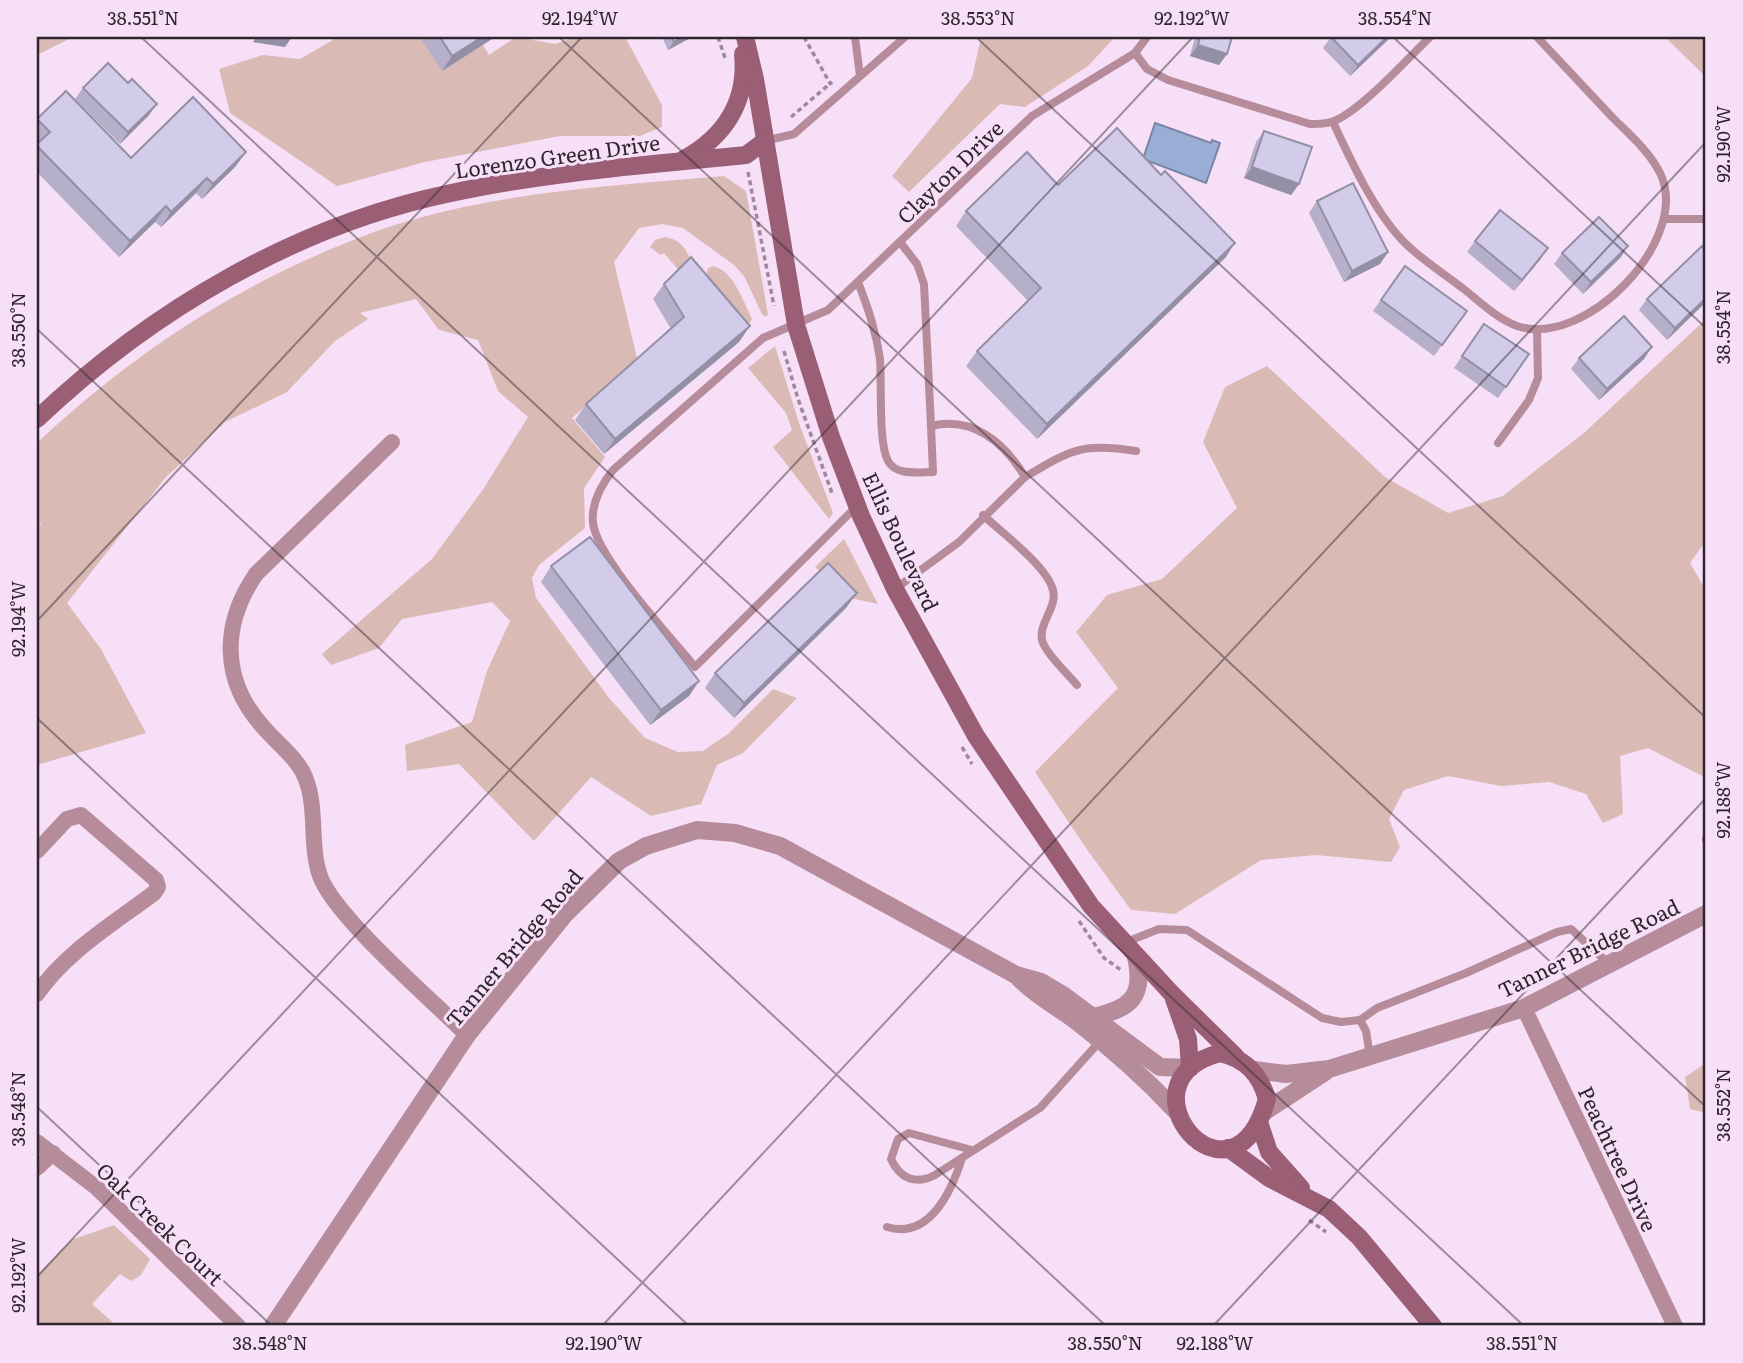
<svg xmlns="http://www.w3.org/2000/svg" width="1743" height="1363" font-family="Literata,serif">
  <rect width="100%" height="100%" fill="#f7dff8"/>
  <g fill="#dabab5">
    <polygon points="37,37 73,37 37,55"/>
    <polygon points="338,37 420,37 483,45 489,55 516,37 555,44 576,37 625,37 662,105 662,127 640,136 560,136 425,162 337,186 230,113 219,69 263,55 300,59"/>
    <polygon points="981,37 1115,37 1088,66 1025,107 1000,104 909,192 892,176 972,78"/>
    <polygon points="1665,37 1706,37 1706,77"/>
    <path d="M724,176L746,191L768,314L766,317L762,314L744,276L734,265L683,228L662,224L639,228L614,262L637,358L572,418L605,457L584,488L585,528L539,565L532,578L536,598L609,698L645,738L678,752L703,751L728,734L773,689L797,698L743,753L717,765L701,804L651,816L591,777L534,841L459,764L407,771L405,745L472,722L487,671L510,621L492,602L402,619L379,648L331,665L322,654L432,559L484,488L528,417L498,391L478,340L439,330L416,299L360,313L368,319L335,341L287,392L225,422L166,477L67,603L101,649L146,733L37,765V530L44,519L37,528V443C138,348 249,277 380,230C490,192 610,186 724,176Z"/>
    <path d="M665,237C691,241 693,267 695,289L664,253L660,255L650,247L655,240Z"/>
    <path d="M713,266C734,271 743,301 752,319L750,323L746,324L706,278L708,268Z"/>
    <polygon points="1706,319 1706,541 1690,563 1706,591 1706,778 1648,748 1620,756 1623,814 1603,823 1586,794 1549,782 1501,786 1448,776 1404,790 1389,819 1400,847 1391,862 1316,855 1261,860 1175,914 1131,910 1088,851 1035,772 1118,688 1076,632 1107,595 1162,579 1237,508 1203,442 1225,387 1267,366 1385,477 1448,513 1503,496 1585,432"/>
    <polygon points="775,346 800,426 833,513 829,519 773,447 792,430 786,413 748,368"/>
    <polygon points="844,539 878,604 850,598 815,567"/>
    <polygon points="1706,1063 1706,1113 1690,1109 1685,1077"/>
    <polygon points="114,1225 150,1259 141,1275 131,1281 120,1274 92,1304 117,1326 37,1326 37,1275 71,1240"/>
  </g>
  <polygon fill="#9aaed5" stroke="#7a85a3" stroke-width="2" points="1155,123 1211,143 1212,140 1220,143 1206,183 1143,159"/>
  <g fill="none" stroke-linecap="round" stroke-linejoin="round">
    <g stroke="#9c8b9d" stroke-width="3.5" stroke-dasharray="5 3.5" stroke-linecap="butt">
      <polyline points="718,37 725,58"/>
      <polyline points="804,37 831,85"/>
      <polyline points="791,117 832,82"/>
      <polyline points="748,172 774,306"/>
      <polyline points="784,351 798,399 832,493"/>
      <polyline points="962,747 972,764"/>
      <polyline points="1079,921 1104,958 1121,970"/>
      <polyline points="1309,1220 1326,1232"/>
    </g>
    <g stroke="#b68c9a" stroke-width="8">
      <polyline points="855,37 860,76"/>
      <path d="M1135,53L1147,69L1168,80L1310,124C1317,124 1325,124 1331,122C1357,115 1409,57 1430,37"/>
      <path d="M1333,122C1350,159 1374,211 1403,241C1420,259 1445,274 1465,290C1481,303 1498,319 1517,326C1585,349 1690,241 1661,175C1651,153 1630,135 1613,118C1588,91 1562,64 1537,37"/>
      <polyline points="765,141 794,134 905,37"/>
      <polyline points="1666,219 1706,219"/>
      <path d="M858,282C868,308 876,331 880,359C882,384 878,442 888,461C896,476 919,472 933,472L931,426"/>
      <polyline points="1498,443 1529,400 1538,378 1537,330"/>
      <path d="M1025,477C1071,450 1082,442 1136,451"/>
      <path d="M857,506L695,667C670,636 597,558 593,523C591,503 601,485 613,470L763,338L828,310L1032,116L1135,53L1147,37"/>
      <path d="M983,515C1002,533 1047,566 1053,590C1058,608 1036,625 1043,643C1049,657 1067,673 1077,685"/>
      <path d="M895,589L959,542L1025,477C1004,442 973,416 931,426L924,284L917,264L900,242"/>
      <polyline points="1706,839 1706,840"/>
      <polyline points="1124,943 1159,929 1187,930 1322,1018 1341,1022 1360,1020"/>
      <polyline points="1370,1056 1366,1031 1360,1020 1377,1008 1466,973 1557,932 1571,929 1608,963"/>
      <path d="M972,1150L909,1133L898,1139L891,1159C900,1179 916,1185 935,1175L1040,1108L1101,1040"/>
      <path d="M887,1227C930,1240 952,1190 962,1158"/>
    </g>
    <g stroke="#b68c9a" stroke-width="16">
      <path d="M392,442L256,574C221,625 221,681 264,728C277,743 298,759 305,777C318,808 309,844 320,876C334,916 433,1001 467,1035"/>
      <path d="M37,851L67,819L81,815L156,880L158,887L154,893C113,924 66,952 37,994"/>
      <polyline points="1524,1008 1675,1326"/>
      <polyline points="37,1142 97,1188 238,1326"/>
      <polyline points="37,1168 53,1153"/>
    </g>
    <g stroke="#b68c9a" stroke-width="18">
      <path d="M1019,978C1035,995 1056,1006 1075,1020C1111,1048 1145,1078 1176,1111"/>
      <path d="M1093,1017C1131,1009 1145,996 1136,957"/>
      <polyline points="1254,1070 1286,1074 1329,1069 1524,1008 1706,914"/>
      <polyline points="1264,1112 1325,1072"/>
      <polyline points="273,1326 467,1035 565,914 619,861 646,846 697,830 735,833 780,846 1016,975 1041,982 1063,995 1160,1067 1190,1068"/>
    </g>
    <g stroke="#9a5f75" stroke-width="18">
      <polyline points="745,37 755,79 796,325 831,437 861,516 895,589 976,736 1091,906 1173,995 1236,1057"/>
      <path d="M684,159C724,137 748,102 743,54"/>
      <path d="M37,419C151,311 296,225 451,193C548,172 647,165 746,155L765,141"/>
      <polyline points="1174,999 1188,1039 1190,1068"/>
      <path d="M1220,1053C1246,1059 1260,1074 1267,1099C1232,1224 1112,1081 1220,1053Z"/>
      <polyline points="1260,1125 1269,1152 1301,1188"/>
      <polyline points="1228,1148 1269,1178 1329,1209 1359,1237 1433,1326"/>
    </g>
  </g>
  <g fill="#b5afc9">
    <polygon points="420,37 495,37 442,71"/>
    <polygon points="662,37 692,37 668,50"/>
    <polygon points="1195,37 1232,37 1227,54 1219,65 1190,56"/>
    <polygon points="1331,37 1391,37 1350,76 1323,48"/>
    <polygon points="128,83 149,115 120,144 75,99 83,88"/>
    <polygon points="66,91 131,158 246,152 235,167 202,199 196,193 161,227 155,222 119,257 37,172 37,120"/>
    <polygon points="1264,131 1299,184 1291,195 1244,178 1256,142"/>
    <polygon points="1161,175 1235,243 1225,258 1037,439 966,366 977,351 1028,301 956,226 966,211 1058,185"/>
    <polygon points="1317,201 1388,252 1380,264 1344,282 1309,213"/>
    <polygon points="1475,241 1548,248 1514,291 1467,252"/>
    <polygon points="1628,246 1620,258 1583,294 1554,264 1562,253"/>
    <polygon points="1706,251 1706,302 1667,340 1639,310 1647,299"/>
    <polygon points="1405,266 1467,311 1434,356 1373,311"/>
    <polygon points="664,284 739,342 604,454 575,420 586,404 671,329 653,299"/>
    <polygon points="1484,324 1529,354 1498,398 1454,368"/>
    <polygon points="1579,358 1644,359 1599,400 1571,369"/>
    <polygon points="551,566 699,681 689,696 650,725 541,582"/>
    <polygon points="846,608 734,718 705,688 715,673"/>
  </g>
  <g fill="#938fa4">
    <polygon points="256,37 292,37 285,47 253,42"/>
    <polygon points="482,37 495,37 442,71 452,56"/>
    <polygon points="684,37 692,37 668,50 674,42"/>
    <polygon points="1387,37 1391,37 1350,76 1358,65"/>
    <polygon points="1198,45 1227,54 1219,65 1190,56"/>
    <polygon points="157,104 149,115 120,144 128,132"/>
    <polygon points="246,152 235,167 202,199 213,184"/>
    <polygon points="1252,167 1299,184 1291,195 1244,178"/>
    <polygon points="207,178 196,193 161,227 171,212"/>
    <polygon points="166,206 155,222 119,257 130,241"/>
    <polygon points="1235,243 1225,258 1037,439 1047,424"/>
    <polygon points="1628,246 1620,258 1583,294 1591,282"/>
    <polygon points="1548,248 1540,260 1514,291 1522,280"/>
    <polygon points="1388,252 1380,264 1344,282 1352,271"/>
    <polygon points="1706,298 1706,302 1667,340 1675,328"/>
    <polygon points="750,326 739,342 604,454 615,439"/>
    <polygon points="1652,347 1644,359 1599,400 1607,389"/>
    <polygon points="857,593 846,608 734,718 744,703"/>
    <polygon points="699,681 689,696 650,725 661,710"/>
  </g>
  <g fill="#d2ccea" stroke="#938fa4" stroke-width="2">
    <polygon points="440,37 482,37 452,56"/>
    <polygon points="671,37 684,37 674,42"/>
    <polygon points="1200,37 1232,37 1227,54 1198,45"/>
    <polygon points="1331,37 1387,37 1358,65"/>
    <polygon points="108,63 128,83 132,79 157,104 128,132 83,88"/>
    <polygon points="66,91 131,158 193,97 246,152 213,184 207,178 171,212 166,206 130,241 37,146 37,144 50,132 37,119"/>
    <polygon points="1117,128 1161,175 1165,171 1235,243 1047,424 977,351 1041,288 966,211 1027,152 1058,185"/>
    <polygon points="1264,131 1312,147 1299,184 1252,167"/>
    <polygon points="1353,183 1388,252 1352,271 1317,201"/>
    <polygon points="1500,210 1548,248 1522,280 1475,241"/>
    <polygon points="1599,217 1628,246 1591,282 1562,253"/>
    <polygon points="1702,246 1706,251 1706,298 1675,328 1647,299"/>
    <polygon points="691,257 750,326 615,439 586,404 684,317 664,284"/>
    <polygon points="1405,266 1467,311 1442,345 1381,300"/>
    <polygon points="1624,316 1652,347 1607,389 1579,358"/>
    <polygon points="1484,324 1529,354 1506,387 1462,356"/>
    <polygon points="590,537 699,681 661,710 551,566"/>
    <polygon points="828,563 857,593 744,703 715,673"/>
  </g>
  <path fill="none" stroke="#2e252e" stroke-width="2" stroke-opacity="0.45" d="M141,37L1524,1326M559,37L1706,1107M976,37L1706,718M1393,37L1706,328M37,329L1106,1326M37,621L582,37M37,718L689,1326M37,1107L272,1326M37,1277L1193,37M602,1326L1706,142M1213,1326L1706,798"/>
  <g text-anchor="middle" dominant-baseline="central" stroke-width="6" stroke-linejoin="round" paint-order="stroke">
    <g font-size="21" fill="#2e252e" stroke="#f7dff8">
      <text transform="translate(557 155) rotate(-8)">Lorenzo Green Drive</text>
      <text transform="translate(949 171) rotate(-44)">Clayton Drive</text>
      <text transform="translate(902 541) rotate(65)">Ellis Boulevard</text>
      <text transform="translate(513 947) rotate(-50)">Tanner Bridge Road</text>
      <text transform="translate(1588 947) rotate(-26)">Tanner Bridge Road</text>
      <text transform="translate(1619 1158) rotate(65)">Peachtree Drive</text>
      <text transform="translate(161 1223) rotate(44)">Oak Creek Court</text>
    </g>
  </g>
  <rect width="1743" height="1363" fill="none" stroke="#f7dff8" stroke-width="77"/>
  <rect x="38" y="38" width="1666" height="1286" fill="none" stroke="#2e252e" stroke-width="2.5"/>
  <g font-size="18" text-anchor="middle" fill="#2e252e">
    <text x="143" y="25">38.551°N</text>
    <text x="580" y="25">92.194°W</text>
    <text x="978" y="25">38.553°N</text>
    <text x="1192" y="25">92.192°W</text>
    <text x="1395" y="25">38.554°N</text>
    <text transform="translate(1724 144) rotate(-90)" y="6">92.190°W</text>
    <text transform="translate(1724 327) rotate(-90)" y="6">38.554°N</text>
    <text transform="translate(19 330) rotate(-90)" y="6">38.550°N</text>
    <text transform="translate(19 619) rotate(-90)" y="6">92.194°W</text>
    <text transform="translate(1724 800) rotate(-90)" y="6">92.188°W</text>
    <text transform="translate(1724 1105) rotate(-90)" y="6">38.552°N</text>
    <text transform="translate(19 1109) rotate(-90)" y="6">38.548°N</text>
    <text transform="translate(19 1275) rotate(-90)" y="6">92.192°W</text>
    <text x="270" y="1350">38.548°N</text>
    <text x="604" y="1350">92.190°W</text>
    <text x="1105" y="1350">38.550°N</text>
    <text x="1215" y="1350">92.188°W</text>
    <text x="1522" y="1350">38.551°N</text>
  </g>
</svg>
